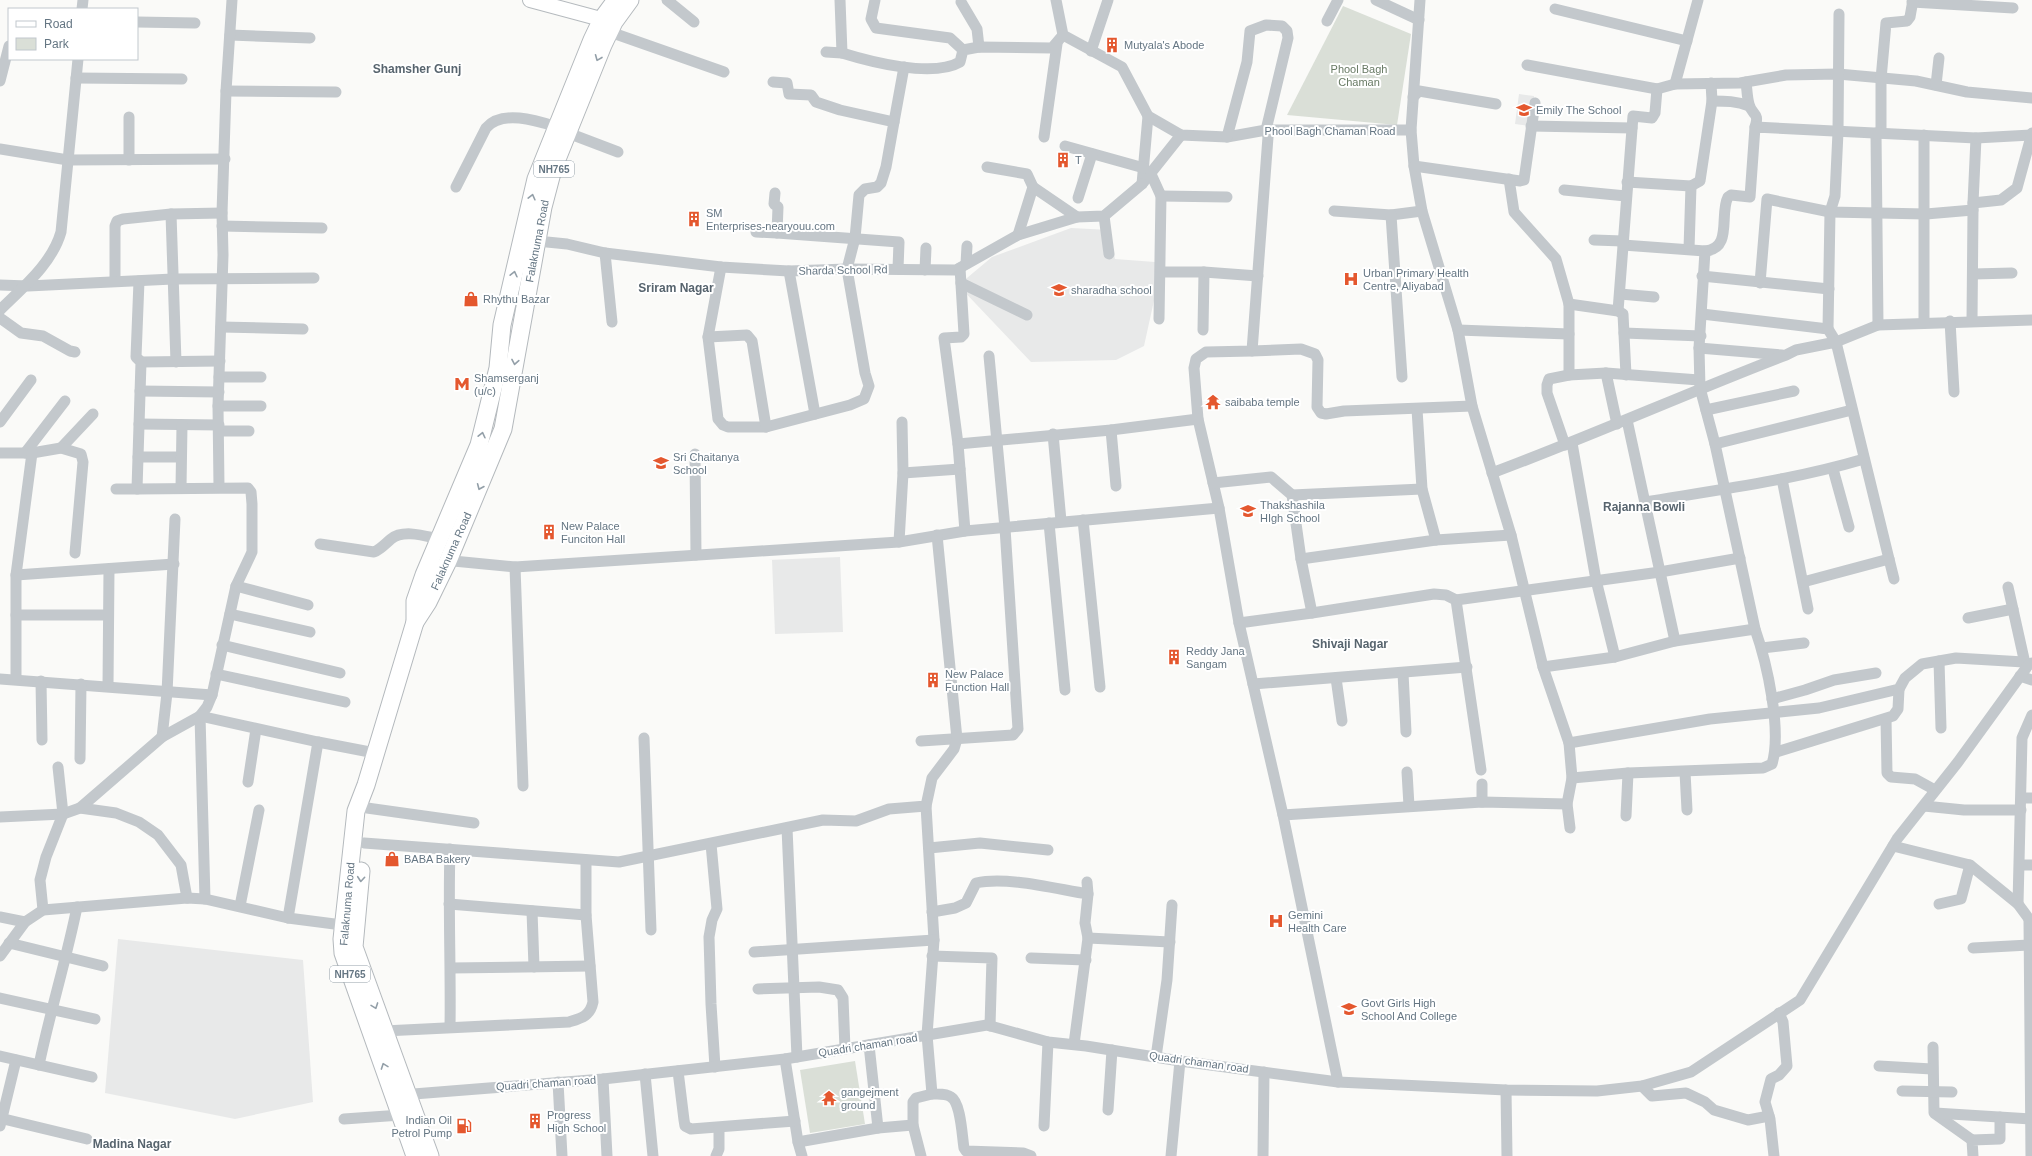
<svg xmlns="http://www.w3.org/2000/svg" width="2032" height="1156" font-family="Arial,sans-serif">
  <rect width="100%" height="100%" fill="#fafaf8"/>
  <g fill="#e8e9e9">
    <polygon points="1519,94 1534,96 1530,126 1515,124"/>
    <polygon points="1071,228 1110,230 1115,259 1155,262 1155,296 1144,346 1116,360 1031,362 957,284 961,283 992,257"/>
    <polygon points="840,557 843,632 775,634 772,560 768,560"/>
    <polygon points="118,939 303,960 313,1102 235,1119 105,1093"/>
  </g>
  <g fill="#dadfd7">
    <polygon points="1343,6 1411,34 1397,125 1287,115"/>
    <polygon points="855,1061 865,1124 810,1133 800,1070"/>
  </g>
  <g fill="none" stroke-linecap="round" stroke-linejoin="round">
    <g stroke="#b5babe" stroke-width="16">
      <polyline id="major" points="530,0 612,22"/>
    </g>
    <g stroke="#b4b9bd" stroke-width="19">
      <g id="highway">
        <polyline points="415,622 428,602 448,561 503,429 543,207 553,169 603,45 614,22 630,0"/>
        <polyline points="361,871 354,947 430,1156"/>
        <polyline points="415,1156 343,953 342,939 356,811 366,785 415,622 415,601 424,575 479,445 498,368 502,325 536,179 592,40 602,19 616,0"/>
      </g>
    </g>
    <g stroke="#c3c8cc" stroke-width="11">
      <polyline points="667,0 694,22"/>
      <polyline points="875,0 871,19 876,28 950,38 963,50"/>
      <polyline points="1056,0 1063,35 1122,67 1148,116 1181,135 1227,137 1266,130 1411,130"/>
      <polyline points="1376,0 1419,20"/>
      <polyline points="1420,0 1411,130 1414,166 1422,211 1458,330 1472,406 1511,535 1543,667 1569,743 1572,778 1567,804 1570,828"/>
      <polyline points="961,2 977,29 979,47"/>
      <polyline points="1912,2 2013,8"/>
      <polyline points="82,9 83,0"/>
      <polyline points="1555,9 1687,41"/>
      <polyline points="1327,21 1338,0"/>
      <polyline points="137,22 195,23"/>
      <polyline points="610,32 724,72"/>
      <polyline points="230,35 310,38"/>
      <polyline points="1091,51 1108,0"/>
      <polyline points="826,52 842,53 840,0"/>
      <path d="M842,53C871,62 933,78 960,62L963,50L979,47L1052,48L1063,35"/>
      <polyline points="1527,65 1657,89 1675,84 1740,83 1786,75 1838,74 1916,81 1967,92 2032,98"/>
      <polyline points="76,78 182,79"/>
      <polyline points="0,81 9,46"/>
      <path d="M1746,82C1747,89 1747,97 1749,104C1752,116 1760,112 1755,127"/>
      <polyline points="1675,84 1698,0"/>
      <polyline points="1936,85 1939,58"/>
      <polyline points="226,91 336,92"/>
      <polyline points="1413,97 1419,91 1496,104"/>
      <path d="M1712,101C1725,101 1737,101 1749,106"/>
      <polyline points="1148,116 1142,184 1181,135"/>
      <polyline points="129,117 129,160"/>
      <polyline points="894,122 904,67"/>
      <polyline points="1531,126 1632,128"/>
      <polyline points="568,133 618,152"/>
      <polyline points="1876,133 1878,325"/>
      <polyline points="1881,133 1881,79 1886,23 1907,21 1910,17 1913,0"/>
      <polyline points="1044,137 1057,44"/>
      <polyline points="1227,137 1247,62 1250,31 1266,25 1282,26 1287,31 1288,38 1266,130 1268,137 1252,351 1206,352 1196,359 1194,368 1198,419 1219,508 1239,623 1283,815 1338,1082"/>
      <polyline points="1065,146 1144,168"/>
      <polyline points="0,149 68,160 225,159"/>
      <polyline points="1414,166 1520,181 1524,180 1535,103"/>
      <polyline points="987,167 1027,174 1033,187 1018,235"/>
      <polyline points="1151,174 1161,196 1159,319"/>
      <polyline points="1509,179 1514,212 1556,259 1569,304 1618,311 1623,314 1626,375"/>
      <polyline points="1627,182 1691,186 1700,181 1712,101 1711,83"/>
      <path d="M456,187L486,128C502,109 538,121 557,127"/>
      <polyline points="1033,187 1077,217"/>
      <polyline points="1564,190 1626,196"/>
      <polyline points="775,193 774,204 778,207 777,233 899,242 898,269"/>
      <polyline points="1161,196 1227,197"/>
      <polyline points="1078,198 1092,154"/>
      <polyline points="1973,203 1976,138"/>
      <polyline points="1334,211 1391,215 1422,211"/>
      <polyline points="171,214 176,362"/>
      <polyline points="1391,215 1402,377"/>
      <polyline points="1104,216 1109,254"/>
      <polyline points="222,226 322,228"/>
      <polyline points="756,232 777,233"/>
      <polyline points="531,239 537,241 567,244 605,253 721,267 789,271 847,269 956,270 1018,235 1077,217 1104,216 1142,184"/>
      <polyline points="1594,240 1623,241"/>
      <path d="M1623,245L1705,251C1733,249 1719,214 1728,197L1731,195L1750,197L1755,127L1976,138L2031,135"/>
      <polyline points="1689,249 1691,186"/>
      <polyline points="605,253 612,322"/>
      <polyline points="966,264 967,246"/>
      <polyline points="721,267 708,337 718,419 723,425 728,427 766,427 850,405 864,399 869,386 865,373 847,269 855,238 859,195 865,189 877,187 881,183 886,167 894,122 840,110 816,102 811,95 789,94 787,83 773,82"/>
      <polyline points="960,268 964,334 961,337 944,338 958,444 965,531"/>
      <polyline points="925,270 926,248"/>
      <polyline points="789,271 815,414"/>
      <polyline points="1161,272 1204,272 1203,330"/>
      <polyline points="1204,272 1258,276"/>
      <polyline points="1973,274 2012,273"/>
      <polyline points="1702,276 1829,289"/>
      <polyline points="115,281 115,226 117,221 123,219 171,214 222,213"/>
      <polyline points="961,283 1027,315"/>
      <polyline points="1760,283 1767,199 1830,212 1926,214 1973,210 1973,203 2001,200 2017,188 2032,133"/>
      <polyline points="0,285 28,286 173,279 314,278"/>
      <polyline points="1620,294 1654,297"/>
      <path d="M0,310C22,288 52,264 61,232L78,59"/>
      <polyline points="1618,311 1633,116 1652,118 1655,113 1657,89"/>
      <polyline points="1702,314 1828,329 1836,342 1878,325 2032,320"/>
      <polyline points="0,318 21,333 43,336 70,351 75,352"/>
      <polyline points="1950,321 1954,392"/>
      <polyline points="1972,321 1973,210"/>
      <polyline points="1924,322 1924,135"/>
      <polyline points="221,327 303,329"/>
      <polyline points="1828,329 1830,212 1835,196 1838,132 1839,14"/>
      <polyline points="1458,330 1569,334"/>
      <polyline points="1624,333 1701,336"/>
      <polyline points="708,337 747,335 752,341 766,427"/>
      <polyline points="1699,348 1782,355"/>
      <polyline points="1252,351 1301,349 1315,354 1318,360 1317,407 1321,413 1326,414 1344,411 1472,406"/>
      <polyline points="141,362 220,361"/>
      <polyline points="1606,373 1617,424"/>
      <polyline points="1569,375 1569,304"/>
      <polyline points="219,377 261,377"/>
      <polyline points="140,391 219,392"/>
      <polyline points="218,406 261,406"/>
      <polyline points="1706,410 1794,391"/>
      <polyline points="1627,420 1675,641"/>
      <polyline points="0,422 31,380"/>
      <polyline points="139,424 219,425"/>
      <polyline points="1111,430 1116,486"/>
      <polyline points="219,431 249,431"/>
      <polyline points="1053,434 1061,521"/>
      <polyline points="1572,443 1596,580 1615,657"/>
      <polyline points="958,444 1111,430 1198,419"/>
      <polyline points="1715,444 1852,410"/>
      <polyline points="1565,445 1547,393 1547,385 1549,379 1569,375 1606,373 1699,380"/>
      <polyline points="61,448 93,414"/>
      <polyline points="0,453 32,453 61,448 81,454 83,462 75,553"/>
      <polyline points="25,453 65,401"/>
      <polyline points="695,454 696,555"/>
      <polyline points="138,457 141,362 136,357 139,281"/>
      <polyline points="181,457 138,457 137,489 248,488 251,492 252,504 252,552 236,586 212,695 207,707 200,716 205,899"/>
      <polyline points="1833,469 1849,527"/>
      <polyline points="903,473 960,469"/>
      <path d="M1492,473C1591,436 1687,393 1786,355L1796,350L1836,342L1889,559"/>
      <polyline points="1782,479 1808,609"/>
      <polyline points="1213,483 1271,477 1292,495 1301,559 1312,613 1434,594 1446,595 1456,600 1481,770"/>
      <polyline points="219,487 218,406 223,255 222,213 226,91 232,0"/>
      <polyline points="181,488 182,425"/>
      <polyline points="116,489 137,489"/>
      <polyline points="1292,495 1422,489"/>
      <path d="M1645,502C1718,490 1793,480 1864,459"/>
      <polyline points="1083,520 1100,687"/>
      <polyline points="1049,523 1065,690"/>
      <polyline points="1436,540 1511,535"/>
      <polyline points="899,542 903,473 902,422"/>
      <path d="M320,544L374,552C381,549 385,544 391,539C403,529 425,536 439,539"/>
      <polyline points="1301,559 1436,540 1422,489 1417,409"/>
      <polyline points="443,560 515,567 868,544 899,542 965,531 1219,508"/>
      <polyline points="515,567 523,786"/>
      <polyline points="16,575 174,564"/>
      <polyline points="1803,582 1889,559 1894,579"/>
      <polyline points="236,586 308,605"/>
      <polyline points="2008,587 2026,668"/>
      <polyline points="1456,600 1660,572 1740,558"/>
      <polyline points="230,614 310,632"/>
      <polyline points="16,615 107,615"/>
      <polyline points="1968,618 2013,609"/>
      <polyline points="1239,623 1312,613"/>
      <polyline points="222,645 340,673"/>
      <polyline points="1762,648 1804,643"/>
      <polyline points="1939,661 1941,728"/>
      <polyline points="1543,667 1615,657 1675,641 1755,629"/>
      <polyline points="1403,673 1406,732"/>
      <polyline points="216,674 345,702"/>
      <polyline points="2020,676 2032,680"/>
      <polyline points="1336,678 1342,721"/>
      <polyline points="0,679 212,695"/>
      <polyline points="16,679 16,575 32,453"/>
      <polyline points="41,681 42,740"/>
      <polyline points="1253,684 1467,667"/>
      <polyline points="108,686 109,569"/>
      <polyline points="1772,699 1805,690 1834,680 1876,673"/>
      <polyline points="1886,719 1887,773 1891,777 1915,779 1935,790"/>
      <polyline points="162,737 167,693 175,519"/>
      <polyline points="644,738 651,930"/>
      <polyline points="921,741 1013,735 1018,729 1005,528 989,356"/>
      <polyline points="1569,743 1710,719 1819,708 1899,689 1905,678 1922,664 1956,658 2024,662"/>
      <polyline points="1776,752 1893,716 1898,709 1899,689"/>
      <polyline points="80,759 81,684"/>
      <polyline points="1407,772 1409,806"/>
      <polyline points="1685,772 1687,810"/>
      <path d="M1572,778L1628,773L1763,768L1772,764C1782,730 1767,663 1755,629L1715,444L1700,388L1699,348L1705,251"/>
      <polyline points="248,782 256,729"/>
      <polyline points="1482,784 1482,802"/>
      <polyline points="2022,798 2032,798"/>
      <path d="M926,806L934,940L927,1035L932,1094C938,1094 946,1093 951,1097C961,1103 962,1136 964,1148L966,1151L1023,1153L1031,1156"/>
      <polyline points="1924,806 1964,810 2021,810"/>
      <polyline points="80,808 162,737 200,716 318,742 375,753"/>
      <polyline points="367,808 474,823"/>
      <polyline points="1283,815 1482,802 1567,804"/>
      <polyline points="1626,816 1628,773"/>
      <polyline points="0,817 63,814 80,808 116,813 139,822 158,835 181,865 187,898"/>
      <polyline points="787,828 797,1057"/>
      <polyline points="364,843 619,862 823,820 856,821 889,809 926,806 932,778 954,749 957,739 937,535"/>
      <polyline points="711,844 717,909 712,920 709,937 711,1004 715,1067"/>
      <polyline points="1893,846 1970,865 2018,904 2032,923"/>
      <polyline points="929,848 980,843 1048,850"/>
      <polyline points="2020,865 2032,865"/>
      <polyline points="1087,882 1088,894"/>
      <polyline points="449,904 586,915"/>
      <polyline points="1939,904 1961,899 1970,865"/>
      <polyline points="2018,904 2022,738 2032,715"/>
      <polyline points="240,906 259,810"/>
      <polyline points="43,910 40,880 46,857 63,814 58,767"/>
      <polyline points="532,911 534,967"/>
      <path d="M932,912L955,908L966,903L976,883C1007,876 1056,889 1088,894L1085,923L1088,938"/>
      <polyline points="0,917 25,922"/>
      <polyline points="288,918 318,742"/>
      <polyline points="2029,920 2031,1156"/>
      <polyline points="9,943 103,966"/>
      <polyline points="1973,948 2029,945"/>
      <polyline points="754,952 934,940"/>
      <polyline points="0,956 25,922 43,910 187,898 205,899 288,918 350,926"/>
      <polyline points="932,956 992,958 990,1026"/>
      <polyline points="1031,958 1086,960"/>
      <polyline points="451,968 590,966"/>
      <polyline points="758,989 819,987 838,990 843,998 845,1049"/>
      <polyline points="0,998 95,1019"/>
      <path d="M450,1027C451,968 448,909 450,849"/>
      <path d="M384,1031L569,1022C582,1018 590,1016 593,1002L586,915V860"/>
      <polyline points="1074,1044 1088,938 1170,942"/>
      <polyline points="869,1045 878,1128"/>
      <polyline points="1933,1047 1934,1113 1972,1140"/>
      <polyline points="0,1056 92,1077"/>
      <polyline points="1156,1057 1167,980 1172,905"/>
      <polyline points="785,1059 798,1142 802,1156"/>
      <path d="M39,1065C50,1012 66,961 77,907"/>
      <polyline points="1879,1066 1932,1069"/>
      <polyline points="678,1071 684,1120 685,1126 691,1129 795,1121"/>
      <polyline points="645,1074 653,1156"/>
      <polyline points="603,1079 607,1156"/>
      <polyline points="558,1082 562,1156"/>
      <polyline points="1642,1086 1652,1096 1686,1093 1705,1102 1714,1110 1748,1120 1769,1116"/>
      <polyline points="1506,1090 1507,1156"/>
      <polyline points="1902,1091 1952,1092"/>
      <polyline points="401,1095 603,1079 785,1059 987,1025 1048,1042 1086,1046 1180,1061 1338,1082 1506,1090 1597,1091 1642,1086 1691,1072 1800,1000 1897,839 1958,762 2029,664 2032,663"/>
      <polyline points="1108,1110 1112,1050"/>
      <polyline points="1935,1113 2031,1119"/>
      <polyline points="0,1118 87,1139"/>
      <polyline points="344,1119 401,1115"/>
      <polyline points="913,1125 921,1156"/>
      <polyline points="0,1126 16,1060"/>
      <polyline points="1044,1126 1048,1042"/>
      <polyline points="798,1142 878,1128 913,1125 913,1102 916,1098 932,1094"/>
      <polyline points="716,1156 719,1149 719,1128"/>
      <polyline points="1171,1156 1180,1061"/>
      <polyline points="1263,1156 1264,1072"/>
      <polyline points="1774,1156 1770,1119 1765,1102 1771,1079 1779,1075 1787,1066 1783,1022 1779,1013"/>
      <polyline points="1973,1156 1972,1140 2000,1139 2000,1117"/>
    </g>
    <use href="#major" stroke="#fff" stroke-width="14"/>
    <use href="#highway" stroke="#fff" stroke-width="17"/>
  </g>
  <defs><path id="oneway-chevron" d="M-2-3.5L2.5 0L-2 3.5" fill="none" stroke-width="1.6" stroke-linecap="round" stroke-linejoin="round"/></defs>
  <g stroke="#939fa8">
    <use href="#oneway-chevron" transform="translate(598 58) rotate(112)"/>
    <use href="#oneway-chevron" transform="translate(532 197) rotate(-76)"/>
    <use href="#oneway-chevron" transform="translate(514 274) rotate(-77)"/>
    <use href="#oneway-chevron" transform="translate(515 362) rotate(100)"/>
    <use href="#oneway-chevron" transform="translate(482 435) rotate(-77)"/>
    <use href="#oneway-chevron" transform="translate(480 487) rotate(113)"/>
    <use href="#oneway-chevron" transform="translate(361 879) rotate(95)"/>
    <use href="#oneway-chevron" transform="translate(375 1006) rotate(70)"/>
    <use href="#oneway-chevron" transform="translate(384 1066) rotate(-110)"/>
  </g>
  <defs>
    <g id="building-bare" transform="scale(1.2)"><path d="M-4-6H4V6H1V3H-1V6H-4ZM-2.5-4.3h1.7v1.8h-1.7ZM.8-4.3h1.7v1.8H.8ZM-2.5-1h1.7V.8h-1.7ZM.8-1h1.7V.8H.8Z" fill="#e4572e" stroke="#fff" stroke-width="2.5" paint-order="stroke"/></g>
    <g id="school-bare" transform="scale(1.2)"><path d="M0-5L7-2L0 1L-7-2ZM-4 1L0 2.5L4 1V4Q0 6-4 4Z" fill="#e4572e" stroke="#fff" stroke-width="2.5" paint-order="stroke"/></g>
    <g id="hospital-bare" transform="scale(1.2)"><path d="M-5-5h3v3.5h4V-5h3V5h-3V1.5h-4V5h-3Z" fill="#e4572e" stroke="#fff" stroke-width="2.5" paint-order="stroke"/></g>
    <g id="shop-bare" transform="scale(1.2)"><path d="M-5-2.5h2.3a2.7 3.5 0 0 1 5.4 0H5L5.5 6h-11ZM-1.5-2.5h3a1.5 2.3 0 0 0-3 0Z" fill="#e4572e" stroke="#fff" stroke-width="2.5" paint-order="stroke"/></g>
    <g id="metro-bare" transform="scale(1.2)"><path d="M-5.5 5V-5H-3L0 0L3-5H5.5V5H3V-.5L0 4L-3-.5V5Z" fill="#e4572e" stroke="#fff" stroke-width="2.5" paint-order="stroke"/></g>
    <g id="temple-bare" transform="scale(1.2)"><path d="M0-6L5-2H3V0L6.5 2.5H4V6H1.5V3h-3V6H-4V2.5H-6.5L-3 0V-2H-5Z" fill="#e4572e" stroke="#fff" stroke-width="2.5" paint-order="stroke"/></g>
    <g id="fuel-bare" transform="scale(1.2)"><path d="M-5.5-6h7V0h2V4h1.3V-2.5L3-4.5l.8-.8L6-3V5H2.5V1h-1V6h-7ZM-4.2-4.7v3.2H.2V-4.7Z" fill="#e4572e" stroke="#fff" stroke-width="2.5" paint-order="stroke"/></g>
  </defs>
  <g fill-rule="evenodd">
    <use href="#building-bare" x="1112" y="45"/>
    <use href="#school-bare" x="1524" y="110"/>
    <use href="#building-bare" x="1063" y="160"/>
    <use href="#building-bare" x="694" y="219"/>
    <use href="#hospital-bare" x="1351" y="279"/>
    <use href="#school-bare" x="1059" y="290"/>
    <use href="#shop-bare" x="471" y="299"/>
    <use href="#metro-bare" x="462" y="384"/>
    <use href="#temple-bare" x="1213" y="402"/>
    <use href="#school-bare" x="661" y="463"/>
    <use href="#school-bare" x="1248" y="511"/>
    <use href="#building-bare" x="549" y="532"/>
    <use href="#building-bare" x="1174" y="657"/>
    <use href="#building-bare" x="933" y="680"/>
    <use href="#shop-bare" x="392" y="859"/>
    <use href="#hospital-bare" x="1276" y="921"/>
    <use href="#school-bare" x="1349" y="1009"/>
    <use href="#temple-bare" x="829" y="1098"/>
    <use href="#building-bare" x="535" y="1121"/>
    <use href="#fuel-bare" x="464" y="1126"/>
  </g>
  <g text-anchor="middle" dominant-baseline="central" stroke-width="4" stroke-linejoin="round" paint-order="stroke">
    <g fill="#fff" stroke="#939fa8" stroke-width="1">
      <rect x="534" y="161" width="40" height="16" rx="3"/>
      <rect x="330" y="966" width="40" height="16" rx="3"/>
    </g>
    <g font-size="10" font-weight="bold" fill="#657683">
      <text x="554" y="169">NH765</text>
      <text x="350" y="974">NH765</text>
    </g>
    <g font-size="11" fill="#657683" stroke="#fff" text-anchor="start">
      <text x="1124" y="45">Mutyala's Abode</text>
      <text x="1536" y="110">Emily The School</text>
      <text x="1075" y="160">T</text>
      <text x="706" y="213">SM<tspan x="706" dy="13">Enterprises-nearyouu.com</tspan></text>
      <text x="1363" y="273">Urban Primary Health<tspan x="1363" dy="13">Centre, Aliyabad</tspan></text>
      <text x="1071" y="290">sharadha school</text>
      <text x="483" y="299">Rhythu Bazar</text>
      <text x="474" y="378">Shamserganj<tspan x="474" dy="13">(u/c)</tspan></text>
      <text x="1225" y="402">saibaba temple</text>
      <text x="673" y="457">Sri Chaitanya<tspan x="673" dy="13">School</tspan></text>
      <text x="1260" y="505">Thakshashila<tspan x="1260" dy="13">HIgh School</tspan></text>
      <text x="561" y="526">New Palace<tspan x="561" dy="13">Funciton Hall</tspan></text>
      <text x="1186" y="651">Reddy Jana<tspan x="1186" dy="13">Sangam</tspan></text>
      <text x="945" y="674">New Palace<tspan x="945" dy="13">Function Hall</tspan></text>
      <text x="404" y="859">BABA Bakery</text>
      <text x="1288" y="915">Gemini<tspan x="1288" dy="13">Health Care</tspan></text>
      <text x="1361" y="1003">Govt Girls High<tspan x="1361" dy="13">School And College</tspan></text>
      <text x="841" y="1092">gangejment<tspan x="841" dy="13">ground</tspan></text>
      <text x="547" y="1115">Progress<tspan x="547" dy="13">High School</tspan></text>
      <text x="452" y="1120" text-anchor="end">Indian Oil<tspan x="452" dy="13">Petrol Pump</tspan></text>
    </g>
    <g font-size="11" fill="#687a64" stroke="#fff">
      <text x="1359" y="69">Phool Bagh<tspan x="1359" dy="13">Chaman</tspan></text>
    </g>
    <g font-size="11" fill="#657683" stroke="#fff">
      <text x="1330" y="131">Phool Bagh Chaman Road</text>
      <text transform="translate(537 241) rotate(-79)">Falaknuma Road</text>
      <text transform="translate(843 270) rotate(-1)">Sharda School Rd</text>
      <text transform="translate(451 551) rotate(-66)">Falaknuma Road</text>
      <text transform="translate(347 904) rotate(-85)">Falaknuma Road</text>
      <text transform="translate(868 1045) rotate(-9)">Quadri chaman road</text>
      <text transform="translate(1199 1062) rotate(8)">Quadri chaman road</text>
      <text transform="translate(546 1083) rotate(-4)">Quadri chaman road</text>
    </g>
    <g font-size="12" font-weight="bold" fill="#57646e" stroke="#fff">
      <text x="417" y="69">Shamsher Gunj</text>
      <text x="676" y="288">Sriram Nagar</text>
      <text x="1644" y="507">Rajanna Bowli</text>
      <text x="1350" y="644">Shivaji Nagar</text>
      <text x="132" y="1144">Madina Nagar</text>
    </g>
  </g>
  <rect x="8" y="8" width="130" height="52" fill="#ffffff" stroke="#c1c8cd"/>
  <rect x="16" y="21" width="20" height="6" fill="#ffffff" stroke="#c1c8cd"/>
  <text x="44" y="28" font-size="12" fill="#657683">Road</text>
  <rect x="16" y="38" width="20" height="12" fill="#dadfd7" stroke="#c1c8cd"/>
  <text x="44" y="48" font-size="12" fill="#657683">Park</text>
</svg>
